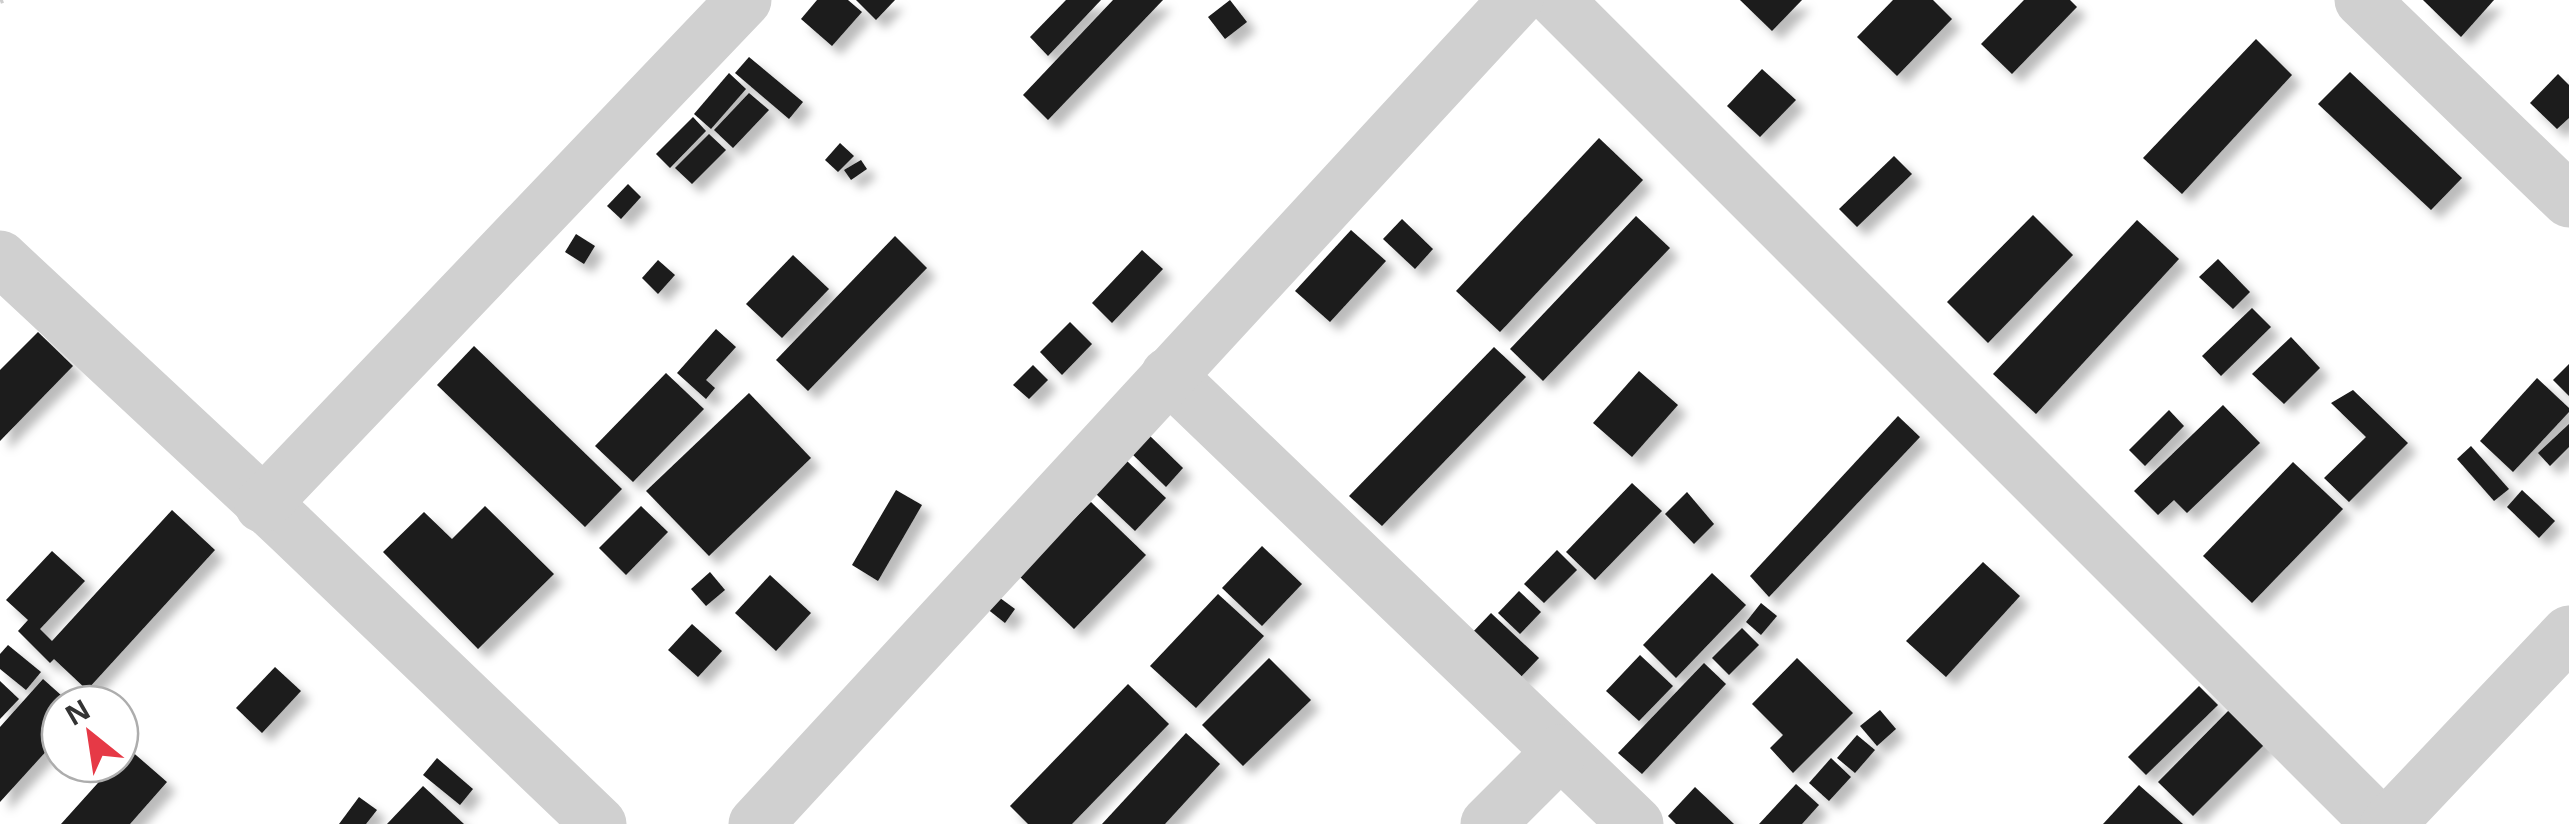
<svg xmlns="http://www.w3.org/2000/svg" width="2569" height="824" font-family="'Noto Sans',sans-serif">
  <defs>
    <filter id="shadow"><feDropShadow dx="9" dy="9" stdDeviation="5" flood-color="#0004"/></filter>
  </defs>
  <rect width="100%" height="100%" fill="#fff"/>
  <g fill="#1a1a1a" filter="url(#shadow)">
    <polygon points="817,0 848,0 862,12 832,46 801,19"/>
    <polygon points="856,0 895,0 876,20"/>
    <polygon points="1066,0 1101,0 1048,56 1030,37"/>
    <polygon points="1113,0 1163,0 1048,120 1023,95"/>
    <polygon points="1230,0 1247,22 1225,39 1208,17"/>
    <polygon points="1740,0 1802,0 1772,31"/>
    <polygon points="1893,0 1933,0 1952,19 1897,76 1857,37"/>
    <polygon points="2024,0 2070,0 2077,7 2012,74 1981,44"/>
    <polygon points="2423,0 2494,0 2461,37"/>
    <polygon points="2256,39 2292,75 2182,194 2143,158"/>
    <polygon points="749,57 803,102 789,119 735,73"/>
    <polygon points="1762,69 1796,100 1760,137 1727,106"/>
    <polygon points="2350,72 2462,178 2431,210 2318,104"/>
    <polygon points="729,73 746,89 711,129 694,114"/>
    <polygon points="2558,74 2569,85 2569,118 2557,129 2530,103"/>
    <polygon points="749,93 769,110 733,148 714,130"/>
    <polygon points="693,117 706,131 670,168 656,154"/>
    <polygon points="709,134 726,150 692,184 675,168"/>
    <polygon points="1599,138 1643,180 1500,332 1456,291"/>
    <polygon points="840,143 854,156 838,172 825,160"/>
    <polygon points="1894,156 1912,174 1857,227 1839,209"/>
    <polygon points="861,160 867,169 851,180 844,170"/>
    <polygon points="628,184 641,197 621,219 607,206"/>
    <polygon points="2033,215 2073,255 1988,343 1947,302"/>
    <polygon points="1636,216 1670,248 1543,381 1510,349"/>
    <polygon points="1402,219 1433,249 1415,269 1383,239"/>
    <polygon points="2137,220 2179,259 2036,414 1993,374"/>
    <polygon points="1351,230 1386,261 1330,322 1295,291"/>
    <polygon points="576,234 595,246 584,264 565,252"/>
    <polygon points="895,236 927,268 808,391 776,360"/>
    <polygon points="1142,250 1163,269 1112,323 1092,303"/>
    <polygon points="793,255 829,289 782,338 746,304"/>
    <polygon points="2218,259 2250,292 2233,309 2199,277"/>
    <polygon points="658,260 675,275 658,294 642,278"/>
    <polygon points="2252,308 2271,327 2221,376 2202,356"/>
    <polygon points="1070,322 1092,344 1062,375 1040,352"/>
    <polygon points="716,329 736,347 706,380 715,388 706,399 677,373"/>
    <polygon points="38,332 73,366 0,441 0,370"/>
    <polygon points="2291,337 2320,368 2284,404 2252,374"/>
    <polygon points="474,346 622,489 585,527 437,385"/>
    <polygon points="1494,347 1526,377 1382,526 1349,496"/>
    <polygon points="2569,364 2569,396 2553,380"/>
    <polygon points="1033,365 1048,380 1029,399 1013,385"/>
    <polygon points="1639,371 1678,405 1632,457 1593,423"/>
    <polygon points="666,373 704,409 633,482 595,446"/>
    <polygon points="2537,378 2569,408 2569,412 2513,472 2480,441"/>
    <polygon points="2353,390 2408,443 2349,502 2324,478 2366,437 2331,403"/>
    <polygon points="749,393 811,458 709,556 646,491"/>
    <polygon points="2223,405 2260,443 2187,513 2174,500 2158,515 2134,491"/>
    <polygon points="2169,410 2184,426 2145,466 2129,450"/>
    <polygon points="1898,416 1920,437 1769,597 1750,576"/>
    <polygon points="2569,424 2569,447 2550,466 2538,453"/>
    <polygon points="1148,434 1183,468 1166,487 1130,452"/>
    <polygon points="2471,446 2509,489 2494,501 2457,459"/>
    <polygon points="1127,461 1166,498 1135,531 1095,493"/>
    <polygon points="2293,462 2343,509 2252,603 2203,556"/>
    <polygon points="1632,483 1662,511 1595,580 1566,552"/>
    <polygon points="896,490 922,505 878,581 852,565"/>
    <polygon points="2522,490 2555,521 2539,538 2507,507"/>
    <polygon points="1687,492 1714,524 1694,544 1665,514"/>
    <polygon points="1091,502 1146,555 1074,629 1018,575"/>
    <polygon points="485,506 554,574 478,649 383,552 424,512 452,539"/>
    <polygon points="641,506 668,532 626,575 599,548"/>
    <polygon points="172,510 215,550 87,690 54,659 50,663 18,631 28,620 6,600 52,551 85,581 40,629 52,641"/>
    <polygon points="1262,546 1302,584 1262,626 1222,588"/>
    <polygon points="1557,550 1577,570 1544,603 1524,584"/>
    <polygon points="1983,562 2020,596 1946,677 1906,641"/>
    <polygon points="710,572 725,590 706,606 691,589"/>
    <polygon points="1712,573 1746,605 1676,678 1643,645"/>
    <polygon points="770,575 811,613 776,651 735,613"/>
    <polygon points="1519,591 1541,612 1520,634 1498,613"/>
    <polygon points="1218,594 1264,636 1196,708 1150,666"/>
    <polygon points="996,595 1015,609 1005,623 986,608"/>
    <polygon points="1761,603 1777,616 1761,635 1746,622"/>
    <polygon points="1491,613 1539,658 1518,680 1470,635"/>
    <polygon points="692,624 722,651 698,677 668,650"/>
    <polygon points="1742,628 1759,645 1729,675 1712,658"/>
    <polygon points="8,645 41,672 26,690 0,669 0,654"/>
    <polygon points="1640,655 1673,686 1639,721 1606,691"/>
    <polygon points="1269,658 1311,700 1243,766 1202,725"/>
    <polygon points="1797,658 1853,713 1793,773 1770,748 1783,735 1752,704"/>
    <polygon points="1704,663 1726,684 1642,774 1618,753"/>
    <polygon points="275,667 301,691 262,733 236,708"/>
    <polygon points="43,679 71,704 60,704 60,736 0,802 0,727"/>
    <polygon points="0,681 19,699 0,719"/>
    <polygon points="1128,684 1169,724 1072,824 1028,824 1010,806"/>
    <polygon points="2199,686 2218,705 2146,775 2128,757"/>
    <polygon points="2233,706 2269,740 2193,816 2158,782"/>
    <polygon points="1880,710 1896,729 1877,746 1860,726"/>
    <polygon points="1186,733 1220,764 1165,824 1102,824"/>
    <polygon points="1857,735 1875,750 1855,773 1837,758"/>
    <polygon points="129,749 167,782 130,824 61,824 115,764 120,764 120,759"/>
    <polygon points="437,758 473,789 460,805 423,775"/>
    <polygon points="1831,758 1851,777 1829,801 1809,783"/>
    <polygon points="1796,784 1819,805 1802,824 1759,824"/>
    <polygon points="2139,785 2183,824 2103,824"/>
    <polygon points="423,786 464,824 387,824"/>
    <polygon points="1695,787 1734,824 1676,824 1668,816"/>
    <polygon points="359,797 377,810 366,824 339,824"/>
  </g>
  <g fill="none" stroke-linecap="round" stroke-linejoin="round">
    <polyline stroke="#cdcdcd" stroke-width="6" stroke-dasharray="5 5" stroke-linecap="butt" points="0,1 3,0"/>
    <g stroke="#d0d0d0" stroke-width="55">
      <polyline points="1556,0 2380,824"/>
      <polyline points="2362,0 2569,200"/>
      <polyline points="0,258 290,528 599,824"/>
      <polyline points="1168,375 1636,824"/>
      <polyline points="262,505 744,0"/>
      <polyline points="756,824 1516,0"/>
      <polyline points="1488,824 1560,752"/>
      <polyline points="2388,824 2569,633"/>
    </g>
  </g>
  <g transform="translate(90 734) rotate(330)"><circle r="48" fill="#ffffff" stroke="#adadad" stroke-width="2.5"/>
  <path d="M0-8L18 38L0 25L-18 38Z" fill="#e63946"/>
  <text y="-15" font-size="28" font-weight="bold" text-anchor="middle" fill="#333333">N</text>
  </g>
</svg>
